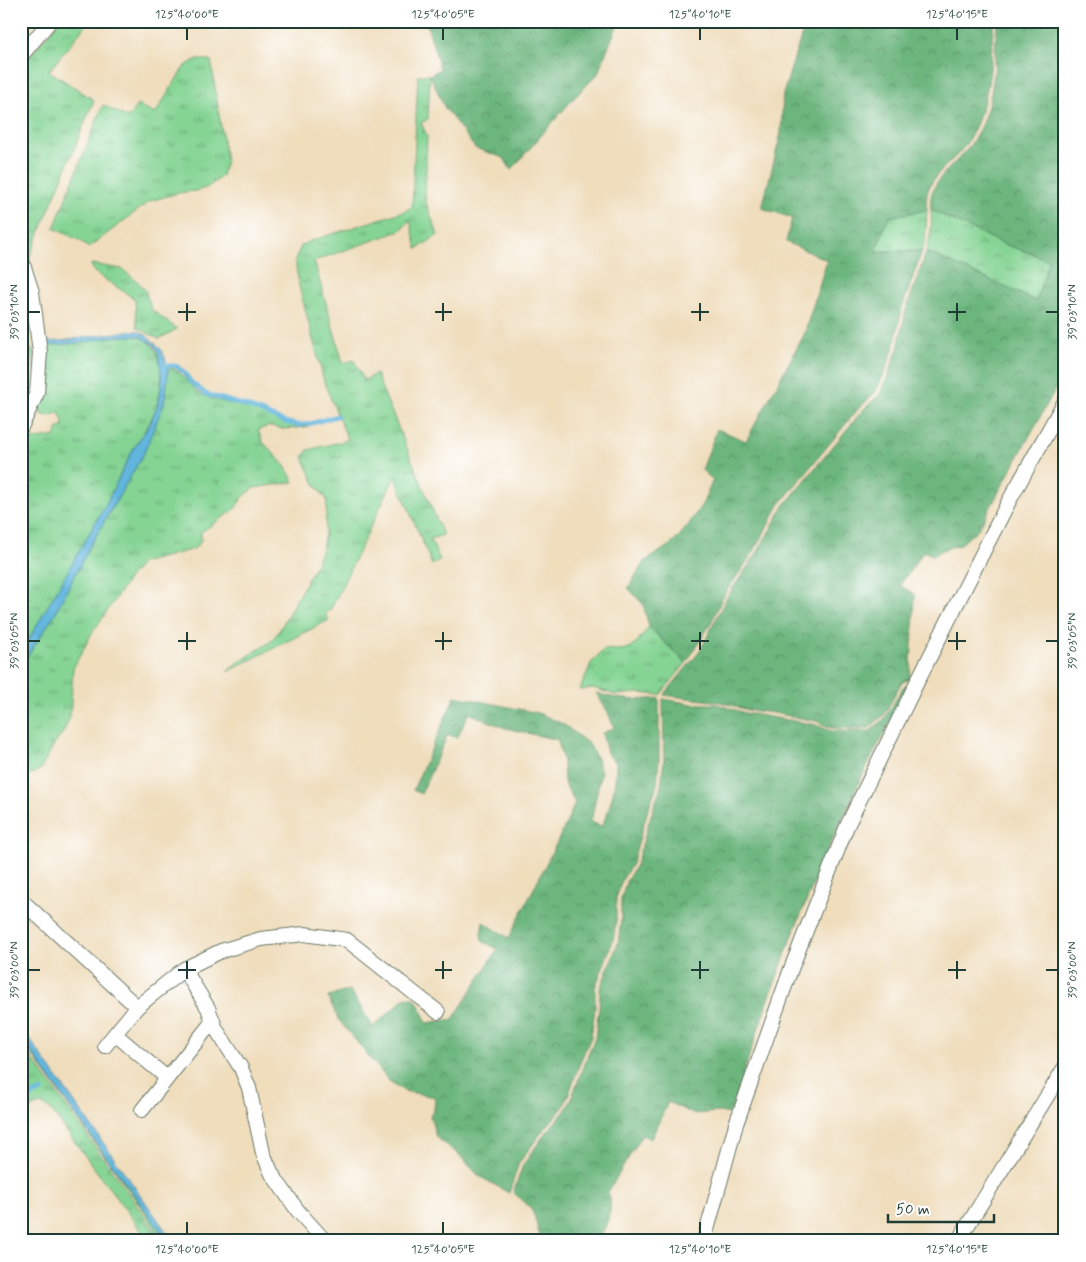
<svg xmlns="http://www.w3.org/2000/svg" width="1086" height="1262" font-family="Mynerve,sans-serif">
  <defs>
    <pattern id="grass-tufts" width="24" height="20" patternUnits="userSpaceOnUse" patternTransform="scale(1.25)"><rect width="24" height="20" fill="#85d494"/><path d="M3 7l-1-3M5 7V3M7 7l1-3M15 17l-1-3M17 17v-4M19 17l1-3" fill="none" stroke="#6cad7a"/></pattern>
    <pattern id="forest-crowns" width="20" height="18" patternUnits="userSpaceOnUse" patternTransform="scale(1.25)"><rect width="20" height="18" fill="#6cb67e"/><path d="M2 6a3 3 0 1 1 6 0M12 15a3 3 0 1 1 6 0" fill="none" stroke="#589568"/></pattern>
  </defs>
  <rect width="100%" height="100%" fill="#fff"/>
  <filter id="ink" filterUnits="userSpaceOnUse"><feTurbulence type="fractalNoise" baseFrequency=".02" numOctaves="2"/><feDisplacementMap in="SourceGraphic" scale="10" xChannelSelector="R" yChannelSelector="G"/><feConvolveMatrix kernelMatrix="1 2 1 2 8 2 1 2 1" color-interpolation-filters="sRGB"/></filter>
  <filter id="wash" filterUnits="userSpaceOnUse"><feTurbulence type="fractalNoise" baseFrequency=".0096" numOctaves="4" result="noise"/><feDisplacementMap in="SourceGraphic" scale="20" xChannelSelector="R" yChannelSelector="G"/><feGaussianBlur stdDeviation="1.12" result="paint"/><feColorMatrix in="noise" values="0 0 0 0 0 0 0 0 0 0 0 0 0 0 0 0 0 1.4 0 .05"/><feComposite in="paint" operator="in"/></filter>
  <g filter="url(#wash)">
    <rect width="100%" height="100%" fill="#efddbc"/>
    <g fill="url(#grass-tufts)" stroke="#528864">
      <polygon points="59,21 89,21 49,71 94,100 28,261 21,241 21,67"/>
      <polygon points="195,60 211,60 226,161 222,176 215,182 206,188 195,191 178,193 150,201 88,248 81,241 54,228 103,105 128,118 137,105 155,114 184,67"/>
      <polygon points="418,75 430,75 428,119 421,123 427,136 425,200 438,235 417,249 410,220 400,231 314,261 343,363 354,360 364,380 376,374 443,535 430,539 440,560 432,565 395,476 331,609 325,613 329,620 227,672 233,666 270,642 279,631 316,564 322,549 325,533 327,500 315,484 303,457 308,450 348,440 325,385 299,286 295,260 301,246 310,241 405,211 412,207"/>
      <polygon points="927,210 925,242 922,251 876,251 888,217"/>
      <path d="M931,210L1004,244L1049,260L1036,301L934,255L926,253C930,239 933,224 931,210Z"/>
      <polygon points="91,264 122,269 138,282 145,290 152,310 177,329 159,339 137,327 135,299 94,272"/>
      <path d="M131,335C164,338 165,376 158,402C153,421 141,435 132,452C122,469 115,487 106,504C79,554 50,603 21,653V446L25,441L56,436L57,429L64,426L60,412L49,416L41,414L39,405L46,376L43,346Z"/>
      <polygon points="21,350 33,350 34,357 27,399 21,411"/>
      <path d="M168,367C185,371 189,388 203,395C215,401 234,404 247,408C271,416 283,425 309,427L283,429L269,426L258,430L263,442L285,466L294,482L254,488L242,498L234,510L201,532V541L194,549L142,563L132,574L91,635L73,668L70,717L64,731L52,748L41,769L21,779V666L53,617L90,546L144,453L164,403Z"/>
      <path d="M649,627L686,663L660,695L638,693L616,695L593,688L580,690L591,663L604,649C633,652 632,648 649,627Z"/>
      <polygon points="21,1037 77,1117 168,1241 162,1241 147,1216 21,1039"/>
      <polygon points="21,1043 145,1217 160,1241 149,1241 50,1109 41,1104 34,1106 21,1116 21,1107 33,1096 42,1091 41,1090 32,1094 21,1105 21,1073 27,1069 21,1061"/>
    </g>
    <g fill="url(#forest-crowns)" stroke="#467a59">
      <polygon points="426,21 619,21 597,75 573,99 511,170 504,158 475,148 445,108 430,75 440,69"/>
      <path d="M806,21H994C992,34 992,47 991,60C989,87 982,117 968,141C954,165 921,176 927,210L888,217L876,251H922L902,308L894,347L884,374L875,393L859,408L779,505L753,553L725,593L711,623L686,663L649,627L643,604L628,588L644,562L674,542L687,527L703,503L713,480L702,470L717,429L746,441L804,335L827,260L786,242L792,218L762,208L781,133L783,94Z"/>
      <path d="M998,21H1065V288L1062,294L1065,307V368L1062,377L979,528L960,545L944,549L933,556L924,551L900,585L915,595L910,679L901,683L884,715L869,728H831L816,721L774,713L748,710L720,702L664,695L700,651L728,595L756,555L783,507L862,411L879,395L888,376L898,348L906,310L926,253L934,255L1036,301L1049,260L1004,244L931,210C926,180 957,165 971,144C987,121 994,87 995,60C996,47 995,34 998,21Z"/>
      <path d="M909,685C888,727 865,768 846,810C800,908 763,1011 730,1114L720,1112L693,1114L668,1102L651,1139L642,1135L608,1192C615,1208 606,1227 598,1241H544C537,1234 538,1227 535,1218C532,1207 522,1199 513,1193L523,1165L544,1135L565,1111L571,1100L585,1061L595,1038L599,1008L600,989L618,943L621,921V899L626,882L636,865L651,815L661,786L664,759L663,699L693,704H716L745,713L813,724L831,731H870L885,718L903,687Z"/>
      <path d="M596,693C618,700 636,701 659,698V759L657,785L647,813L632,864L622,880L616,898V921L613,941L595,988V1008L591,1037L581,1060L567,1099L562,1109L541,1133L519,1163L509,1193L479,1176L457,1153L436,1137L430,1115L434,1110L435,1097L404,1091L389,1081L338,1019L328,997L350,990L373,1027L406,997L416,999L427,1023L453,1019L498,949L482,941L481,934L483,922L509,938L565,826L575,803L564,782L563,762L558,740L505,728L469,713L457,738L448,734L421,794L413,790L455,696L538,713L563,724L589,744L597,759L601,772L591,822L602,826C611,805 616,787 616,764L607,753L602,733L614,728L608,712Z"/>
      <polygon points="1055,889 1062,893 1065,890 1065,932 1062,930"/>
    </g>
    <g fill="#62b6de" stroke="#407a89">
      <polygon points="128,331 138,331 146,335 160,348 165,358 168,367 168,376 164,403 144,453 90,546 53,617 21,666 21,653 106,504 132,451 150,424 159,401 162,379 158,351 153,344 140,336 115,336 79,343 43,346 43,342 61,341"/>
      <polygon points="21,1027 173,1241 168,1241 77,1117 21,1037"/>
    </g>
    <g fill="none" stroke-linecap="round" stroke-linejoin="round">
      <g stroke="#62b6de" stroke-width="4.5">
        <polyline points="164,365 176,366 184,372 191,382 206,394 249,407 285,422 298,425 309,424 337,416"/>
        <polyline points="21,1106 33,1095 42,1091"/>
      </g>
    </g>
  </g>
  <g filter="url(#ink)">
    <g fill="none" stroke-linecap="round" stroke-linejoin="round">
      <g stroke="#687564" stroke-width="16">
        <g id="minor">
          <polyline points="21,56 50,21"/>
          <polyline points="21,258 32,292 40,352 37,393 21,427"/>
          <polyline points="21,900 137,1007"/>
          <polyline points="184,969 208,1008 216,1029 241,1068 249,1088 263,1153 272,1174 298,1211 325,1241"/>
          <polyline points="115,1034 167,1078"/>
          <polyline points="105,1046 137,1007 184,969 221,951 261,939 304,934 347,940 438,1012"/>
          <polyline points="142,1110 213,1021"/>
          <polyline points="704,1241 736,1124 791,969 847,826 919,678 1009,501 1065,401"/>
          <polyline points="958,1241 1065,1067"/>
        </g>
      </g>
      <use href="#minor" stroke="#fff" stroke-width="14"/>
    </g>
  </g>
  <path fill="none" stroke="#1f3d34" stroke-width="2" d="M187,28V40M443,28V40M700,28V40M957,28V40M187,303V321M443,303V321M700,303V321M957,303V321M28,312H40M178,312H196M435,312H452M691,312H709M948,312H966M1046,312H1058M187,632V650M443,632V650M700,632V650M957,632V650M28,641H40M178,641H196M435,641H452M691,641H709M948,641H966M1046,641H1058M187,961V979M443,961V979M700,961V979M957,961V979M28,970H40M178,970H196M435,970H452M691,970H709M948,970H966M1046,970H1058M187,1222V1234M443,1222V1234M700,1222V1234M957,1222V1234"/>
  <rect width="1086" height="1262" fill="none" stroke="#fff" stroke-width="55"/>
  <path d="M888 1214v8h106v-8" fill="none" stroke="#1f3d34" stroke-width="2.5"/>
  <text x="896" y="1214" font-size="15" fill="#1f3d34" stroke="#ffffff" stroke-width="4" paint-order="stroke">50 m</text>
  <rect x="28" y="28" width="1030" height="1206" fill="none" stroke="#1f3d34" stroke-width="2"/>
  <g font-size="12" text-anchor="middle" fill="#1f3d34">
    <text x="187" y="18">125°40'00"E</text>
    <text x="443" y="18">125°40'05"E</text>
    <text x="700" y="18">125°40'10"E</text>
    <text x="957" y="18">125°40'15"E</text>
    <text transform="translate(14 312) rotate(-90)" y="4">39°03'10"N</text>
    <text transform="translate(1072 312) rotate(-90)" y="4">39°03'10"N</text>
    <text transform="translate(14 641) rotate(-90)" y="4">39°03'05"N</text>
    <text transform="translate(1072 641) rotate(-90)" y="4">39°03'05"N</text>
    <text transform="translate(14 970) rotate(-90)" y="4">39°03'00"N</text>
    <text transform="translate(1072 970) rotate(-90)" y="4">39°03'00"N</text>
    <text x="187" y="1253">125°40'00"E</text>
    <text x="443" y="1253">125°40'05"E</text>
    <text x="700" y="1253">125°40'10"E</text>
    <text x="957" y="1253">125°40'15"E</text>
  </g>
</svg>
